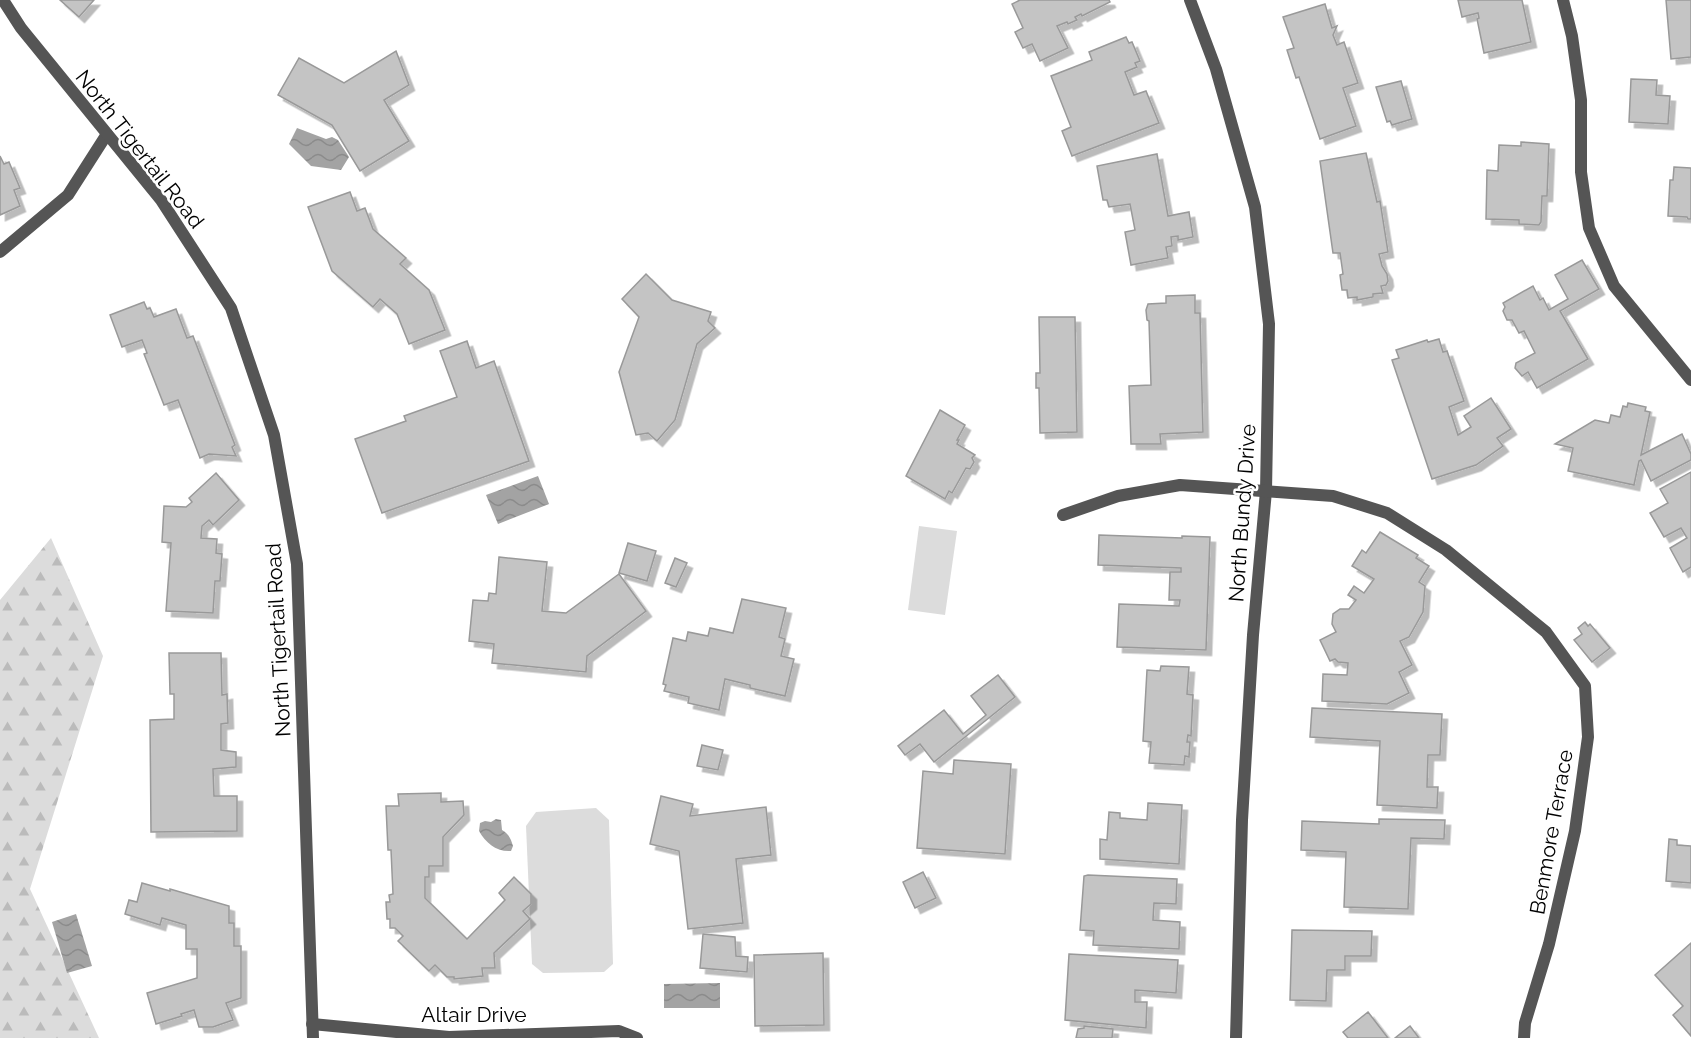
<svg xmlns="http://www.w3.org/2000/svg" width="1691" height="1038" font-family="Raleway,sans-serif">
  <defs>
    <pattern id="forest-firs" width="22" height="20" patternUnits="userSpaceOnUse" patternTransform="scale(1.5)"><rect width="22" height="20" fill="#dcdcdc"/><path d="M5 1l3.5 6h-7zM16 11l3.5 6h-7z" fill="#bbb"/></pattern>
    <pattern id="water-waves" width="16" height="10" patternUnits="userSpaceOnUse" patternTransform="scale(1.5)"><rect width="16" height="10" fill="#a3a3a3"/><path d="M0 5q4-4 8 0t8 0" fill="none" stroke="#8b8b8b"/></pattern>
    <filter id="shadow"><feDropShadow dx="5.5" dy="5.5" stdDeviation="0" flood-color="#0004"/></filter>
  </defs>
  <rect width="100%" height="100%" fill="#fff"/>
  <g fill="#dcdcdc">
    <polygon points="919,526 957,531 945,615 908,610"/>
    <polygon points="596,808 609,820 613,964 604,972 543,973 532,964 526,826 536,812"/>
  </g>
  <polygon fill="url(#forest-firs)" points="51,538 103,656 30,889 99,1038 0,1038 0,600"/>
  <g fill="url(#water-waves)">
    <polygon points="297,128 326,139 332,137 338,140 349,157 341,170 311,166 289,144"/>
    <polygon points="538,476 549,504 498,524 486,495"/>
    <path d="M496,819L501,820L502,830C509,834 511,839 513,846L511,851C496,852 486,843 479,831L480,823L485,821L491,822Z"/>
    <polygon points="76,914 92,966 67,973 52,922"/>
    <polygon points="720,983 720,1008 664,1008 664,984"/>
  </g>
  <g fill="#c4c4c4" stroke="#999" stroke-width="1.5" filter="url(#shadow)">
    <polygon points="60,0 94,0 79,17"/>
    <polygon points="1020,0 1109,0 1110,2 1082,16 1081,14 1075,17 1077,20 1068,24 1067,22 1057,26 1068,48 1040,61 1032,44 1023,48 1015,32 1023,28 1012,4"/>
    <polygon points="1458,0 1522,0 1531,42 1484,53 1477,19 1479,18 1478,13 1462,17"/>
    <polygon points="1666,0 1691,0 1691,57 1671,59"/>
    <polygon points="1325,4 1332,28 1337,26 1333,35 1337,45 1344,42 1358,83 1343,88 1356,126 1320,139 1299,77 1296,78 1287,50 1294,48 1283,17"/>
    <polygon points="1126,37 1129,43 1132,42 1140,61 1135,63 1137,67 1125,72 1134,95 1146,91 1159,123 1072,156 1062,131 1071,127 1051,76 1092,60 1089,52"/>
    <polygon points="396,51 409,85 384,100 409,141 360,171 332,125 278,95 299,58 344,83"/>
    <polygon points="1631,79 1657,80 1656,95 1670,96 1668,124 1629,122"/>
    <polygon points="1401,81 1412,119 1392,125 1390,121 1387,122 1376,87"/>
    <polygon points="1521,142 1549,144 1547,196 1542,196 1541,222 1539,225 1519,224 1519,220 1486,219 1487,170 1498,171 1499,145 1521,146"/>
    <polygon points="1366,153 1377,202 1380,201 1388,252 1379,254 1382,266 1387,274 1388,281 1386,285 1381,286 1383,293 1373,294 1373,297 1357,300 1357,297 1348,298 1347,290 1342,290 1340,275 1343,274 1340,253 1333,253 1320,161"/>
    <polygon points="1157,154 1168,216 1189,212 1193,237 1178,240 1178,236 1171,237 1172,246 1166,247 1168,258 1131,265 1125,232 1135,230 1130,204 1109,207 1107,200 1103,200 1097,166"/>
    <polygon points="0,156 4,164 9,162 20,188 14,190 20,206 0,215"/>
    <polygon points="1674,167 1691,168 1691,219 1688,219 1687,217 1668,216 1670,180 1673,180"/>
    <polygon points="350,192 357,211 365,208 373,229 406,258 400,264 429,290 445,330 409,344 397,314 380,299 373,307 332,271 308,207"/>
    <polygon points="1582,260 1599,289 1560,311 1588,359 1537,388 1528,372 1522,376 1515,368 1516,363 1535,353 1524,331 1519,333 1512,320 1507,320 1503,311 1505,307 1503,303 1533,286 1540,300 1543,298 1549,310 1568,299 1555,275"/>
    <polygon points="646,274 672,300 711,312 708,321 715,328 697,344 675,420 657,441 648,433 636,435 619,372 639,317 622,299"/>
    <polygon points="1195,295 1195,313 1200,313 1203,432 1160,434 1161,444 1131,444 1129,386 1151,385 1149,321 1147,320 1146,310 1148,304 1166,303 1166,296"/>
    <polygon points="144,302 147,309 150,308 154,317 176,309 187,338 193,336 235,445 232,447 236,456 209,454 200,458 178,400 164,405 144,354 147,353 142,340 122,347 110,315"/>
    <polygon points="1039,317 1075,317 1077,432 1040,433 1039,388 1036,388 1036,373 1040,373"/>
    <polygon points="1439,339 1443,352 1447,351 1464,401 1449,407 1458,435 1471,427 1464,416 1491,398 1511,429 1497,438 1503,446 1476,465 1432,479 1392,360 1399,358 1396,350 1427,340 1428,342"/>
    <polygon points="467,341 476,368 494,361 529,461 382,513 355,439 406,421 404,416 457,397 440,351"/>
    <polygon points="1628,403 1646,407 1645,411 1650,412 1641,455 1682,434 1691,454 1691,460 1651,481 1641,460 1639,461 1634,485 1568,471 1573,448 1555,444 1595,420 1609,423 1611,415 1620,417 1623,406 1627,407"/>
    <polygon points="940,410 965,425 957,440 959,440 957,444 975,455 972,458 974,462 970,469 966,468 952,493 949,491 945,499 906,476"/>
    <polygon points="1691,472 1691,567 1683,572 1670,548 1687,538 1681,528 1664,537 1650,513 1668,503 1660,489"/>
    <polygon points="216,473 239,500 213,525 209,520 202,526 201,538 217,539 216,553 222,554 220,581 215,581 213,613 166,611 171,543 162,542 164,506 186,507 192,502 189,498"/>
    <polygon points="1380,532 1418,555 1416,558 1429,566 1419,582 1425,586 1423,612 1409,637 1400,641 1412,665 1399,672 1409,693 1387,704 1322,701 1323,674 1347,675 1348,663 1338,662 1335,659 1330,661 1320,640 1336,632 1332,624 1333,614 1340,609 1349,609 1356,600 1348,595 1354,586 1364,593 1374,579 1352,566 1362,550 1366,553"/>
    <polygon points="1099,535 1182,538 1182,536 1210,537 1206,650 1117,647 1119,604 1179,606 1180,600 1169,600 1170,572 1181,572 1181,568 1098,565"/>
    <polygon points="628,543 656,551 647,581 619,573"/>
    <polygon points="499,557 547,562 542,611 566,613 619,574 646,611 587,656 586,672 492,663 494,644 469,641 473,600 488,601 489,593 496,594"/>
    <polygon points="675,558 687,563 676,587 665,583"/>
    <polygon points="742,599 786,608 779,637 785,639 781,656 794,659 785,696 750,688 750,685 725,679 719,710 688,703 689,697 664,691 666,685 663,684 673,638 686,641 688,632 708,636 710,628 733,633"/>
    <polygon points="1585,622 1588,626 1590,624 1610,648 1592,662 1574,640 1582,634 1578,628"/>
    <polygon points="169,653 221,653 222,695 227,694 228,723 221,724 221,750 236,752 236,767 213,769 214,796 237,796 237,831 151,832 150,720 174,719 174,694 170,694"/>
    <polygon points="1161,666 1189,667 1187,694 1193,695 1191,736 1188,735 1187,742 1190,742 1189,757 1185,756 1184,765 1149,763 1151,742 1143,741 1147,670 1160,671"/>
    <polygon points="998,675 1015,697 934,762 920,744 905,755 898,746 944,710 963,734 986,715 971,696"/>
    <polygon points="1312,708 1442,714 1440,755 1428,755 1427,787 1438,787 1437,808 1377,805 1380,741 1310,737"/>
    <polygon points="702,745 723,750 718,770 697,766"/>
    <polygon points="954,760 1011,764 1005,854 917,848 923,771 953,774"/>
    <polygon points="441,793 441,802 463,801 464,815 443,837 443,866 429,866 429,877 425,877 425,898 467,939 505,900 499,893 514,877 531,894 531,904 523,911 530,919 494,953 495,968 482,968 483,976 454,979 454,977 447,977 435,965 429,971 398,941 403,936 395,928 390,928 390,919 387,919 386,902 390,902 389,895 393,894 391,850 388,850 386,806 399,806 398,794"/>
    <polygon points="661,796 693,804 690,816 766,807 771,855 736,859 743,923 688,929 679,851 650,844"/>
    <polygon points="1148,803 1182,805 1179,864 1100,859 1100,839 1107,840 1109,812 1120,813 1120,818 1147,820"/>
    <polygon points="1379,819 1445,820 1444,839 1411,838 1408,909 1344,907 1346,852 1301,850 1302,821 1379,824"/>
    <polygon points="1669,839 1677,840 1677,845 1691,846 1691,883 1666,881"/>
    <polygon points="923,872 936,898 915,908 903,882"/>
    <polygon points="1088,875 1177,879 1176,904 1154,903 1153,920 1180,922 1179,949 1093,945 1094,931 1080,930 1084,876"/>
    <polygon points="142,883 170,891 170,889 229,906 229,923 234,923 234,946 241,946 241,998 226,1003 233,1020 213,1027 199,1027 194,1010 181,1014 182,1016 156,1024 147,993 197,978 197,949 186,949 186,925 162,918 160,925 125,914 129,900 137,902"/>
    <polygon points="1292,930 1372,931 1371,956 1345,956 1345,970 1327,970 1326,1001 1290,1000"/>
    <polygon points="703,934 735,937 736,956 748,957 747,972 700,968"/>
    <polygon points="1691,943 1691,1036 1673,1015 1683,1006 1655,975"/>
    <polygon points="823,953 824,1025 755,1026 754,955"/>
    <polygon points="1069,954 1178,960 1176,993 1135,990 1135,1002 1147,1002 1146,1028 1065,1020"/>
    <polygon points="1368,1012 1388,1038 1348,1038 1343,1032"/>
    <polygon points="1084,1026 1113,1029 1112,1038 1076,1038 1078,1029 1084,1028"/>
    <polygon points="1410,1026 1419,1038 1395,1038"/>
  </g>
  <g fill="none" stroke-linecap="round" stroke-linejoin="round">
    <polyline stroke="#555" stroke-width="12" points="0,252 68,195 107,134"/>
    <g stroke="#555" stroke-width="12">
      <polyline points="3,0 21,28 161,200 231,308 274,435 297,564 313,1038"/>
      <polyline points="1190,0 1216,69 1255,207 1269,324 1266,491 1253,635 1242,820 1236,1038"/>
      <polyline points="1563,0 1572,36 1581,100 1581,172 1589,228 1614,286 1691,380"/>
      <polyline points="1063,515 1118,496 1180,485 1333,496 1387,513 1446,550 1546,632 1585,686 1588,737 1575,831 1549,944 1525,1023 1524,1038"/>
      <polyline points="312,1024 449,1037 619,1031 637,1038"/>
    </g>
  </g>
  <g text-anchor="middle" dominant-baseline="central" stroke-width="5" stroke-linejoin="round" paint-order="stroke">
    <g font-size="21" fill="#000" stroke="#fff">
      <text transform="translate(140 149) rotate(52)">North Tigertail Road</text>
      <text transform="translate(1242 513) rotate(-86)">North Bundy Drive</text>
      <text transform="translate(278 640) rotate(-93)">North Tigertail Road</text>
      <text transform="translate(1551 832) rotate(-80)">Benmore Terrace</text>
      <text x="474" y="1014">Altair Drive</text>
    </g>
  </g>
</svg>
